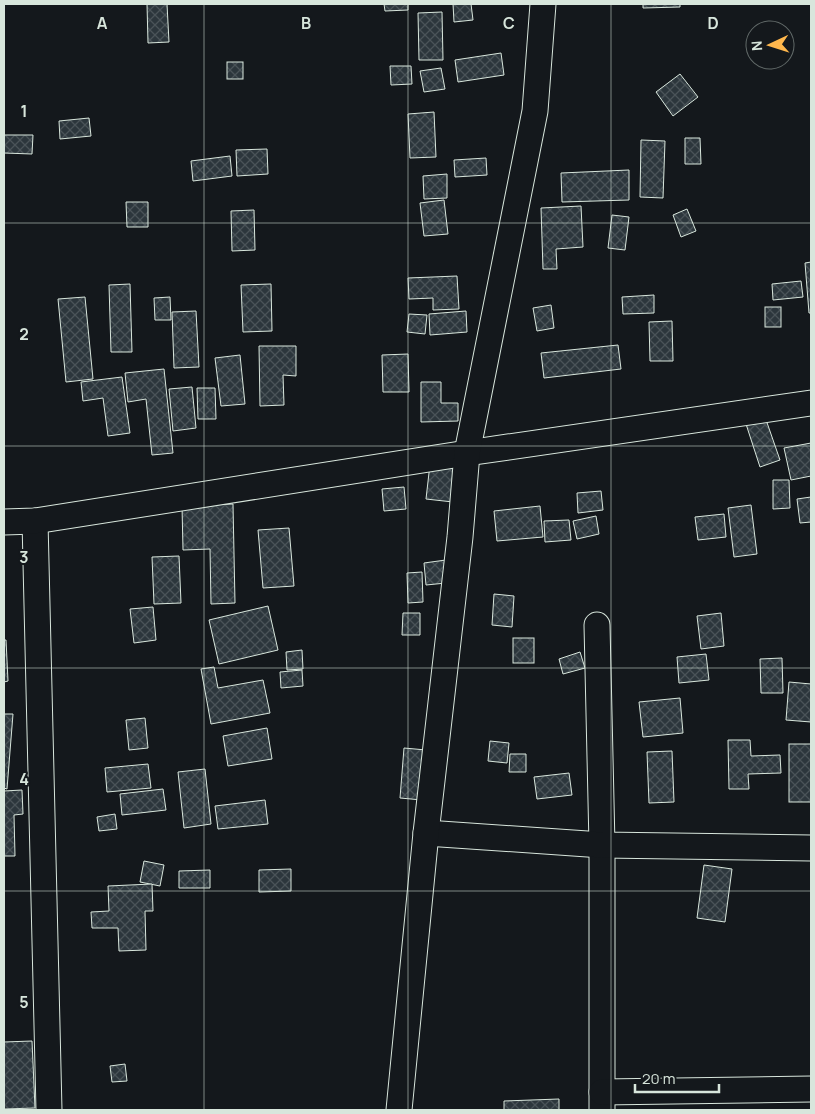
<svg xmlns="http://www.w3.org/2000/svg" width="815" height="1114" font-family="Manrope,sans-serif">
  <defs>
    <pattern id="building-cross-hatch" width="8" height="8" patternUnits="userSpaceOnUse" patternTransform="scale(1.25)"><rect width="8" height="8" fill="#2c363c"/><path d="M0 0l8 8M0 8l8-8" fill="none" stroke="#4a5358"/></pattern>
  </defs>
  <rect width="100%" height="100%" fill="#14181c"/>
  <g fill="url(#building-cross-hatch)" stroke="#d8e6dc">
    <polygon points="147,4 167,4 169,42 148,43"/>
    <polygon points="384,4 408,4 408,10 385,11"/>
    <polygon points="453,4 471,4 473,20 454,22"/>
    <polygon points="643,4 680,4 680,7 643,8"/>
    <polygon points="442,12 443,60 419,60 418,13"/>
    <polygon points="501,53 504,75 458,82 455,60"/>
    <rect x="227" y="62" width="16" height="17"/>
    <polygon points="390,66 411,66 412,84 391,85"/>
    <polygon points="441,68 445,89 424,92 420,71"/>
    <polygon points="680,74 698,97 673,116 656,92"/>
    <polygon points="434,112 436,157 410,158 408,114"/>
    <polygon points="89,118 91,136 60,139 59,121"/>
    <polygon points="4,135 33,135 32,154 4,153"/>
    <polygon points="685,138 700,138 701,164 685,164"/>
    <polygon points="641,140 665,141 663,198 640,197"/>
    <polygon points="267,149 268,174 237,176 236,150"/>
    <polygon points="230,156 232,176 193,181 191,161"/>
    <polygon points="486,158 487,175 455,177 454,160"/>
    <polygon points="629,170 629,200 562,202 561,173"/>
    <polygon points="447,174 447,198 424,199 423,176"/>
    <polygon points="444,200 448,234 424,236 420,203"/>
    <polygon points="126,202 148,202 148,227 127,227"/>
    <polygon points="581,206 583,247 556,249 557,269 543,269 541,208"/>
    <polygon points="687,209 696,231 681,237 673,215"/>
    <polygon points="254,210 255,250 232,251 231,211"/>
    <polygon points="612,215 629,217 625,250 608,248"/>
    <polygon points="811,262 811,313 809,313 805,263"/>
    <polygon points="457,276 459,309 433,310 433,298 409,299 408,278"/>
    <polygon points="801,281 803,297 773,300 772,284"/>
    <polygon points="130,284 132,352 111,352 109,285"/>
    <polygon points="271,284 272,331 243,332 241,285"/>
    <polygon points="654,295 654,313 623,314 622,297"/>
    <polygon points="85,297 93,379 66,382 58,299"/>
    <polygon points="170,297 171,320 155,320 154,298"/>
    <polygon points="551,305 554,328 537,331 533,308"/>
    <rect x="765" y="307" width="16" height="20"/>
    <polygon points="196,311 199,367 174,368 172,312"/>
    <polygon points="466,311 467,332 430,335 429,314"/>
    <polygon points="409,314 427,315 425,334 407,332"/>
    <polygon points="672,321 673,361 650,361 649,322"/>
    <polygon points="618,345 621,369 544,378 541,353"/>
    <polygon points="259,346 296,346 296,376 283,375 284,405 260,406"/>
    <polygon points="408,354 409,392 383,392 382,355"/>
    <polygon points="240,355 245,404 221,406 215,358"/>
    <polygon points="164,369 173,453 152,455 146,399 128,402 125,373"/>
    <polygon points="122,377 130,433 108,436 103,398 83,401 81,382"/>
    <polygon points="421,382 441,382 441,403 458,403 458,421 421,422"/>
    <polygon points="192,387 196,428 173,431 169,389"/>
    <polygon points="197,388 215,388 216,419 198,419"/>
    <polygon points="764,414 780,460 760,467 745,421"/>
    <polygon points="811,443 811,476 791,480 784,448"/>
    <polygon points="430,464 456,467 453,502 426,499"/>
    <polygon points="773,480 789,480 790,508 773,509"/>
    <polygon points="404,487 406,509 384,511 382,489"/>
    <polygon points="601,491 603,510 578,513 577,493"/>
    <polygon points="811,497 811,522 800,523 797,499"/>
    <polygon points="233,504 235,603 211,604 210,549 183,550 182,506"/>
    <polygon points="751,505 757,554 734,557 728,508"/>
    <polygon points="540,506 543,537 497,541 494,511"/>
    <polygon points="724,514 726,537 698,540 695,517"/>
    <polygon points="596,516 599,534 577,539 573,521"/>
    <polygon points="569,520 571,540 545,542 544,521"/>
    <polygon points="289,528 294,586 263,588 258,530"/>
    <polygon points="179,556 181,603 154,604 152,557"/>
    <polygon points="453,559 456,582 426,585 424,563"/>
    <polygon points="422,572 423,602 408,603 407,573"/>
    <polygon points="494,594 514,596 512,627 492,625"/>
    <polygon points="268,606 278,650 219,664 209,620"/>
    <polygon points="153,607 156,640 134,643 130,609"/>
    <polygon points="403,613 420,613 420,635 402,635"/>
    <polygon points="721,613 724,646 701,649 697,616"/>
    <rect x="513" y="638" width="21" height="25"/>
    <polygon points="4,640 6,640 8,681 4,682"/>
    <polygon points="302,650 303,669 287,670 286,652"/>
    <polygon points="580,652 585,668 563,674 559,659"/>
    <polygon points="706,654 709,680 679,683 677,657"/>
    <polygon points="782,658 783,693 761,693 760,659"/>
    <polygon points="214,667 218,688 263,680 270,713 211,724 201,669"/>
    <polygon points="302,670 303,686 281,688 280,672"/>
    <polygon points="789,682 811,684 811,722 786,720"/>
    <polygon points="680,698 683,733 643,737 639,702"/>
    <polygon points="4,714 13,714 7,789 4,788"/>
    <polygon points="145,718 148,748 129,750 126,720"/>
    <polygon points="267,728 272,759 228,766 223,736"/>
    <polygon points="728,740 750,740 751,756 780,755 781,773 748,774 749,789 729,789"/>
    <polygon points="490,741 509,743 507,763 488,761"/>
    <rect x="789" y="744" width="22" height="58"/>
    <polygon points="404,748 426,750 422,800 400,798"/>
    <polygon points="672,751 674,802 649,803 647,752"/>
    <polygon points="510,754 526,754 526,772 509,772"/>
    <polygon points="148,764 151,788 107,792 105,768"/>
    <polygon points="205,769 211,824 184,828 178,772"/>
    <polygon points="569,773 572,795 537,799 534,777"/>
    <polygon points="163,789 166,810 122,815 120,794"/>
    <polygon points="22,790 23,814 14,815 15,856 4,856 4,791"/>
    <polygon points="265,800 268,824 218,829 215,806"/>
    <polygon points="115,814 117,829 99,831 97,817"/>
    <polygon points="144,861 164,865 160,886 140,882"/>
    <polygon points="704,865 732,869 725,922 697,918"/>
    <polygon points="291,869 291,891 259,892 259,870"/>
    <polygon points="210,870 210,888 179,888 179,871"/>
    <polygon points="152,884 153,911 145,911 146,950 119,951 118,928 92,928 91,912 109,911 108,886"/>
    <polygon points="32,1041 35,1108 4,1109 4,1042"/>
    <polygon points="125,1064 127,1081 112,1082 110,1066"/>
    <polygon points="559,1099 559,1110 504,1110 504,1101"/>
  </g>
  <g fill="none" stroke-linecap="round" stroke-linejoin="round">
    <g stroke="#d8e6dc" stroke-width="27">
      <g id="minor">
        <polyline points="35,521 49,1110"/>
        <polyline points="4,522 35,521 467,453 811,403"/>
        <polyline points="597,625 602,845 602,1110"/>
        <polyline points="426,833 602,845 811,848"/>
        <polyline points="602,1092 811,1089"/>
        <polyline points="399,1110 426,833 460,537 467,453 535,111 543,4"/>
      </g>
    </g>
    <use href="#minor" stroke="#14181c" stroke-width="25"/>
  </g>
  <path fill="none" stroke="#d8e6dc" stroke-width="1" stroke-opacity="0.55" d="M204,4V1110M408,4V1110M611,4V1110M4,223H811M4,446H811M4,668H811M4,891H811"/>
  <g font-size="16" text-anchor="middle" font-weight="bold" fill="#d8e6dc" stroke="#14181c" stroke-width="4" stroke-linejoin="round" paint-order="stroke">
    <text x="102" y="29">A</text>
    <text x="306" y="29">B</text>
    <text x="509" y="29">C</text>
    <text x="713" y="29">D</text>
    <text x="24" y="117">1</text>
    <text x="24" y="340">2</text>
    <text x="24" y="563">3</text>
    <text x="24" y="785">4</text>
    <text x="24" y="1008">5</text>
  </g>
  <rect width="815" height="1114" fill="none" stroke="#d8e6dc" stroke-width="10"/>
  <g transform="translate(770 45) rotate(266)"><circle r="24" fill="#14181c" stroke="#626a69"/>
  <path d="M0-4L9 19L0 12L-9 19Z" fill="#ffb74d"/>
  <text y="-8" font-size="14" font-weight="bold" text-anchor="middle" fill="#d8e6dc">N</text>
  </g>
  <path d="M635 1084v8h84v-8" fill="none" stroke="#d8e6dc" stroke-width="2.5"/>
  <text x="642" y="1084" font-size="15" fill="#d8e6dc" stroke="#14181c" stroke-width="4" paint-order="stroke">20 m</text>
</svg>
